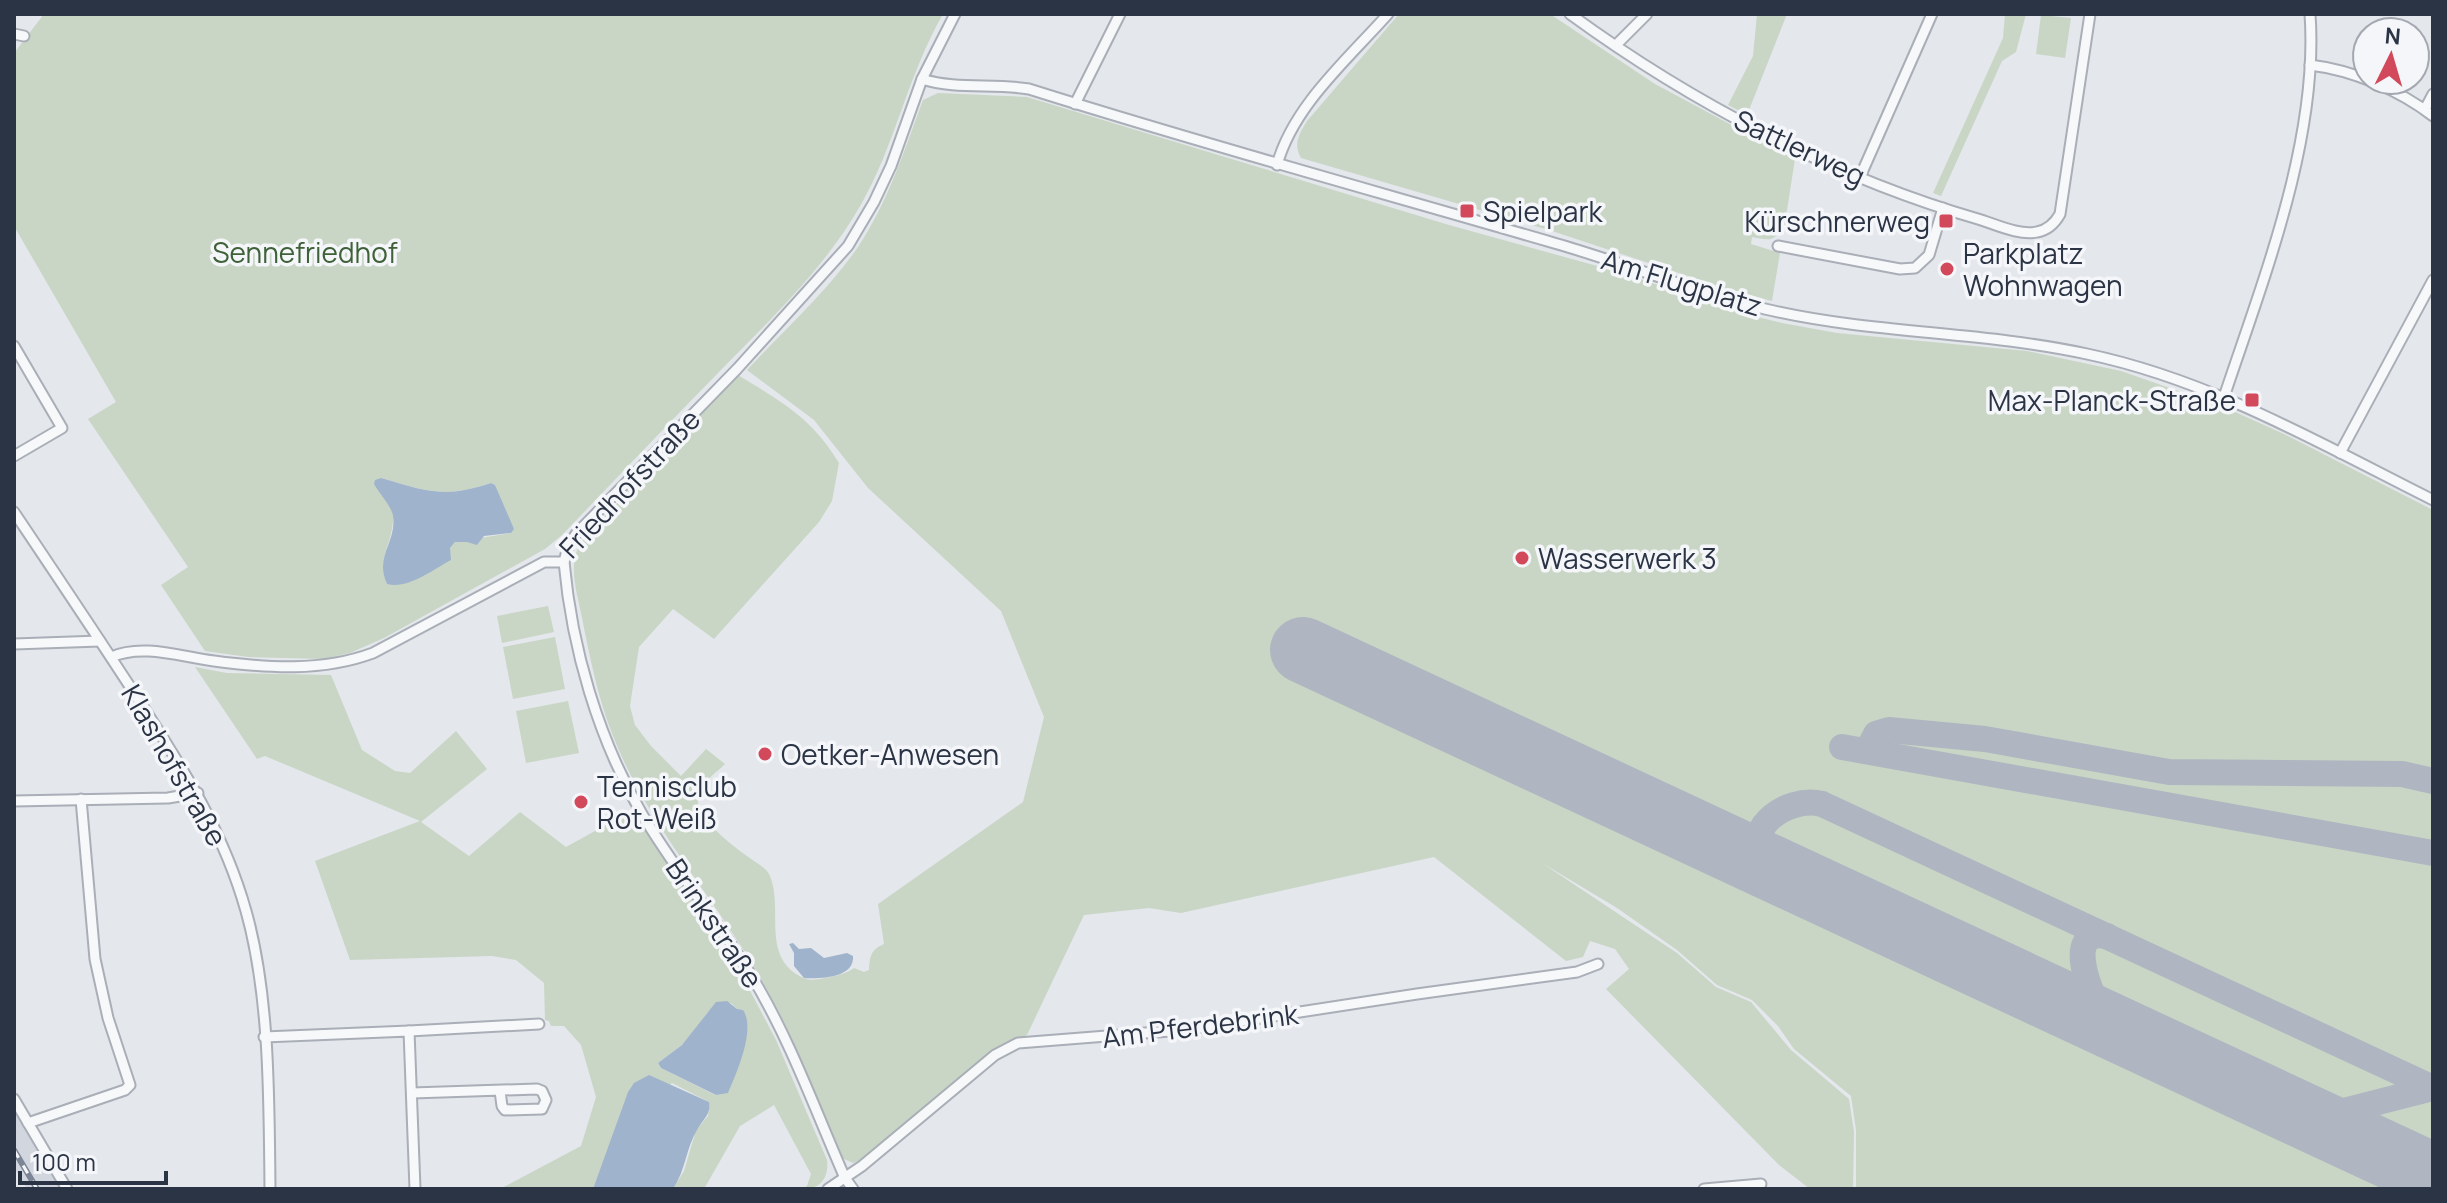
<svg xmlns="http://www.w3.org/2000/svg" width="2447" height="1203" font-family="Manrope,sans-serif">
  <rect width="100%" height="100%" fill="#e4e7ec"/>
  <polygon fill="#d2d6de" points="14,1109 61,1189 27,1189 14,1167"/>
  <g fill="#c9d6c5" fill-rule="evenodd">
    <path d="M44,14H943C907,76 895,147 859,208C823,270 768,322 718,373C665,427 614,481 562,535L545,549L384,638L350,653L323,659L248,657L205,651L161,585L188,567L88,419L116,402L14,226V53ZM381,478C426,491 443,499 491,483L495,485C499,502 508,515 511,533L455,542L450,548L387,584C376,560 392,544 393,521C394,507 386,491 381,478Z"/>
    <path d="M1399,14H1550L1655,84L1795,159L1784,229L1780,228C1775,244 1765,239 1752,237L1751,244L1780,253L1772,301L1721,287L1552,231L1301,158C1293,144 1299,134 1307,121Z"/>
    <polygon points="1757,14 1787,14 1747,115 1728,105 1753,56"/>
    <polygon points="2005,14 2026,14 2016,52 2002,61 1941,196 1933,193 2003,38"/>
    <polygon points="2041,15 2071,18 2065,58 2036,54"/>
    <path d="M938,93L1027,97L1449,225L1626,274L1737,312L1782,323L1837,333L2027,351L2121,371L2224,407L2284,434L2433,510V1189H1856V1130L1851,1096L1794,1049L1778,1026L1752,1000L1717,985L1677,950L1617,908L1542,863L1677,953L1716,987L1751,1002L1791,1050L1849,1099L1854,1132L1853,1189H1810L1779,1165L1606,989L1629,969L1615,949L1590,941L1583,957L1566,961L1434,857L1181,913L1149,908L1084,915L1027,1035L989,1053L862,1159L853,1163L842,1158C817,1096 793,1033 759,975C712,895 647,823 613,736C598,698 590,658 582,618C577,591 565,560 585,537L738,375C782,402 812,418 839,463L832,501L819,522L714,639L673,609L639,647L630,706L635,725L651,746L681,776L706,749L725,764C716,773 700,783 698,797C694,817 733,846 747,856C755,862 767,868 770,876C783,909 763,951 796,974C804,979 810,981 819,979C831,977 844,975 854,968L864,972L869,970C870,957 870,950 884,944L878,904L1023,802L1044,717L1001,611L868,488L814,420L747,370C784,330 827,292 858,247C888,202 904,151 923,100Z"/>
    <polygon points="548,606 554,632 502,643 497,616"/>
    <polygon points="555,637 565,689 513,699 503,647"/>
    <path d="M195,667L227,673L331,675L362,750L395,771L410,773L456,731L487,769L421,822L469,856L520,812L566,847L633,810L746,983L776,1040L827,1160C829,1177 821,1189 803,1189L807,1186L811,1174L774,1105L740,1126L704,1189H673L684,1171L696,1130L708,1116L709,1102L672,1083L614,1134L593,1189H500L581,1146L596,1097L581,1045L564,1026H551L549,1021L545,1020L544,983L516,960L492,956L350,960L315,861L420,821L265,756L257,759ZM731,1003L737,1009L728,1092L715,1095L661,1068L658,1063L682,1045L699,1026L707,1013Z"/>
    <polygon points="568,701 579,753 526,763 516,711"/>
  </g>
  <g fill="#9fb4cc">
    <path d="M381,478C426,491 443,499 491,483L495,485L514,529L511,533L484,536L477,545L467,542H455L450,548L451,560C434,569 407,590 387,584C374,556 397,542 393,516C392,507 379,493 374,484L375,480Z"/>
    <path d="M793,943L799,949L811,948L824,958L847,953L853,956C855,978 820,979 804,978L794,966V953L789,944Z"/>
    <path d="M727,1001L737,1009L743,1010C756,1029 737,1072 728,1093L716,1095L661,1068L658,1063L682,1045L716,1002Z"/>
    <path d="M649,1075L709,1102C711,1115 703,1119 697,1130C686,1148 686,1169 673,1189H593L628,1092L634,1083Z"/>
  </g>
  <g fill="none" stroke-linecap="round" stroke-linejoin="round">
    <g stroke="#b0b6c1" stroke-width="26">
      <polyline points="1842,747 2433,853"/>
      <polyline points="1867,751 1876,734 1889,730 1985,739 2169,772 2402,774 2433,781"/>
      <path d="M1768,866C1736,833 1785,795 1822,804L2433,1088"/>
      <path d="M2107,936C2061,927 2092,1000 2104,1016C2110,1023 2117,1028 2125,1033"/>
      <polyline points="2366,1106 2357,1112 2352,1127 2358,1139 2370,1147"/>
      <polyline points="2294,1112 2324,1116 2433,1088"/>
    </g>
    <polyline stroke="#b0b6c1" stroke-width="66" points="1303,650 2433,1176"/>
    <g stroke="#a9aeb7" stroke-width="13">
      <g id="minor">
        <path d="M1570,14C1692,103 1833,177 1978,219C1995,224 2019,236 2037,232C2048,230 2055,223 2060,214L2090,14"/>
        <polyline points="14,34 24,36"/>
        <polyline points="1616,45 1647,14"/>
        <path d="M2310,65C2353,70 2399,90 2433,116"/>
        <path d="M922,79C956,90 994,83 1029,89C1203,144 1379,192 1554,243C1625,263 1694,292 1765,309C1871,334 1981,331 2087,354C2211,380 2321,444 2433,500"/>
        <polyline points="1075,104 1120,14"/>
        <polyline points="2425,109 2433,94"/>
        <path d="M1277,165C1293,106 1348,59 1388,14"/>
        <polyline points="1860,177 1932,14"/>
        <polyline points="1778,246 1900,269 1915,268 1929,255 1943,208"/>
        <polyline points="14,346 62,428 14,456"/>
        <path d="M2224,397C2263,280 2319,139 2310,14"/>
        <polyline points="2340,453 2433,280"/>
        <path d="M14,512C57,576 100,640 142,705C185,772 224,833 246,911C270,996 269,1100 270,1189"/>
        <polyline points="14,644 100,641"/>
        <path d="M111,657C143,643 181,657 214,661C267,668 322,672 373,653L544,562H564"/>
        <polyline points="14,801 168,798 198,793"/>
        <polyline points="409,1031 539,1024"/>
        <polyline points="264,1037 409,1031 415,1189"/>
        <polyline points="412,1093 537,1089 542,1091 546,1100 542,1109 505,1110 502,1106 500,1091"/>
        <polyline points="14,1099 67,1189"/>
        <polyline points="28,1123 125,1090 130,1085 108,1018 95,959 81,799"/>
        <polyline points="828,1189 862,1166 995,1055 1018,1043 1183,1030 1417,994 1577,972 1598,964"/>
        <path d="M853,1189L845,1178C816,1112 791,1042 754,980C720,923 676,872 642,814C598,738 572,649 564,562L568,547L576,534L737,369L848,246L874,202L891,166L922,79L955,14"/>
        <polyline points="1704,1189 1761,1184"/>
      </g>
    </g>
    <use href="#minor" stroke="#f7f8fa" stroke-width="9"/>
    <g stroke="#7d8696" stroke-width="6">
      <polyline id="rail" points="14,1150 37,1189"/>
    </g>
    <use href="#rail" stroke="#f4f6f9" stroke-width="3" stroke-dasharray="9" stroke-linecap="butt"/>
  </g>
  <g fill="#d1495b" stroke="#f4f6f9" stroke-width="3">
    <rect x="1459" y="203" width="16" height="16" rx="4"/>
    <rect x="1938" y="213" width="16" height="16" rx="4"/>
    <circle cx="1947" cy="269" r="8"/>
    <rect x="2244" y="392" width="16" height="16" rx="4"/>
    <circle cx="1522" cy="558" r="8"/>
    <circle cx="765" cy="754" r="8"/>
    <circle cx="581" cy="802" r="8"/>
  </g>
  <g text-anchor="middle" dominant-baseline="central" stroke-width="7" stroke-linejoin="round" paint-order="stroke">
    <g font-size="28" fill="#2b3445" stroke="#f4f6f9">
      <text transform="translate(1800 147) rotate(25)">Sattlerweg</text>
      <text transform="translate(1682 282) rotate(17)">Am Flugplatz</text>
      <text transform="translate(629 483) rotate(-47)">Friedhofstraße</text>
      <text transform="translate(175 765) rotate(60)">Klashofstraße</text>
      <text transform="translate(715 923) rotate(56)">Brinkstraße</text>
      <text transform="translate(1200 1025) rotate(-7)">Am Pferdebrink</text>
    </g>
    <g font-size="28" fill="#2b3445" stroke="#f4f6f9" text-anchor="start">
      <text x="1483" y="211">Spielpark</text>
      <text x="1930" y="221" text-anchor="end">Kürschnerweg</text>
      <text x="1963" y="253">Parkplatz<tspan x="1963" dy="32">Wohnwagen</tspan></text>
      <text x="2236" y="400" text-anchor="end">Max-Planck-Straße</text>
      <text x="1538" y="558">Wasserwerk 3</text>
      <text x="781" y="754">Oetker-Anwesen</text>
      <text x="597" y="786">Tennisclub<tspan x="597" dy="32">Rot-Weiß</tspan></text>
    </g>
    <g font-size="28" fill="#3f6138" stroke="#f4f6f9">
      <text x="305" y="252">Sennefriedhof</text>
    </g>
  </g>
  <rect width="2447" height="1203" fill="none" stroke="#2b3445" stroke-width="32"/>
  <g transform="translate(2391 56) rotate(5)"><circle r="38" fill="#f4f6f9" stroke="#a4a8b1" stroke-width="2"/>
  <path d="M0-6L14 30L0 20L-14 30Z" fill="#d1495b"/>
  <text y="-12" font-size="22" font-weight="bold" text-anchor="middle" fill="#2b3445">N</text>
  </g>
  <path d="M20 1171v12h146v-12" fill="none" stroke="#2b3445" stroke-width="4"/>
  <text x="32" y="1171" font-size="24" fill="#2b3445" stroke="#f4f6f9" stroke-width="6" paint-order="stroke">100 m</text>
</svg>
